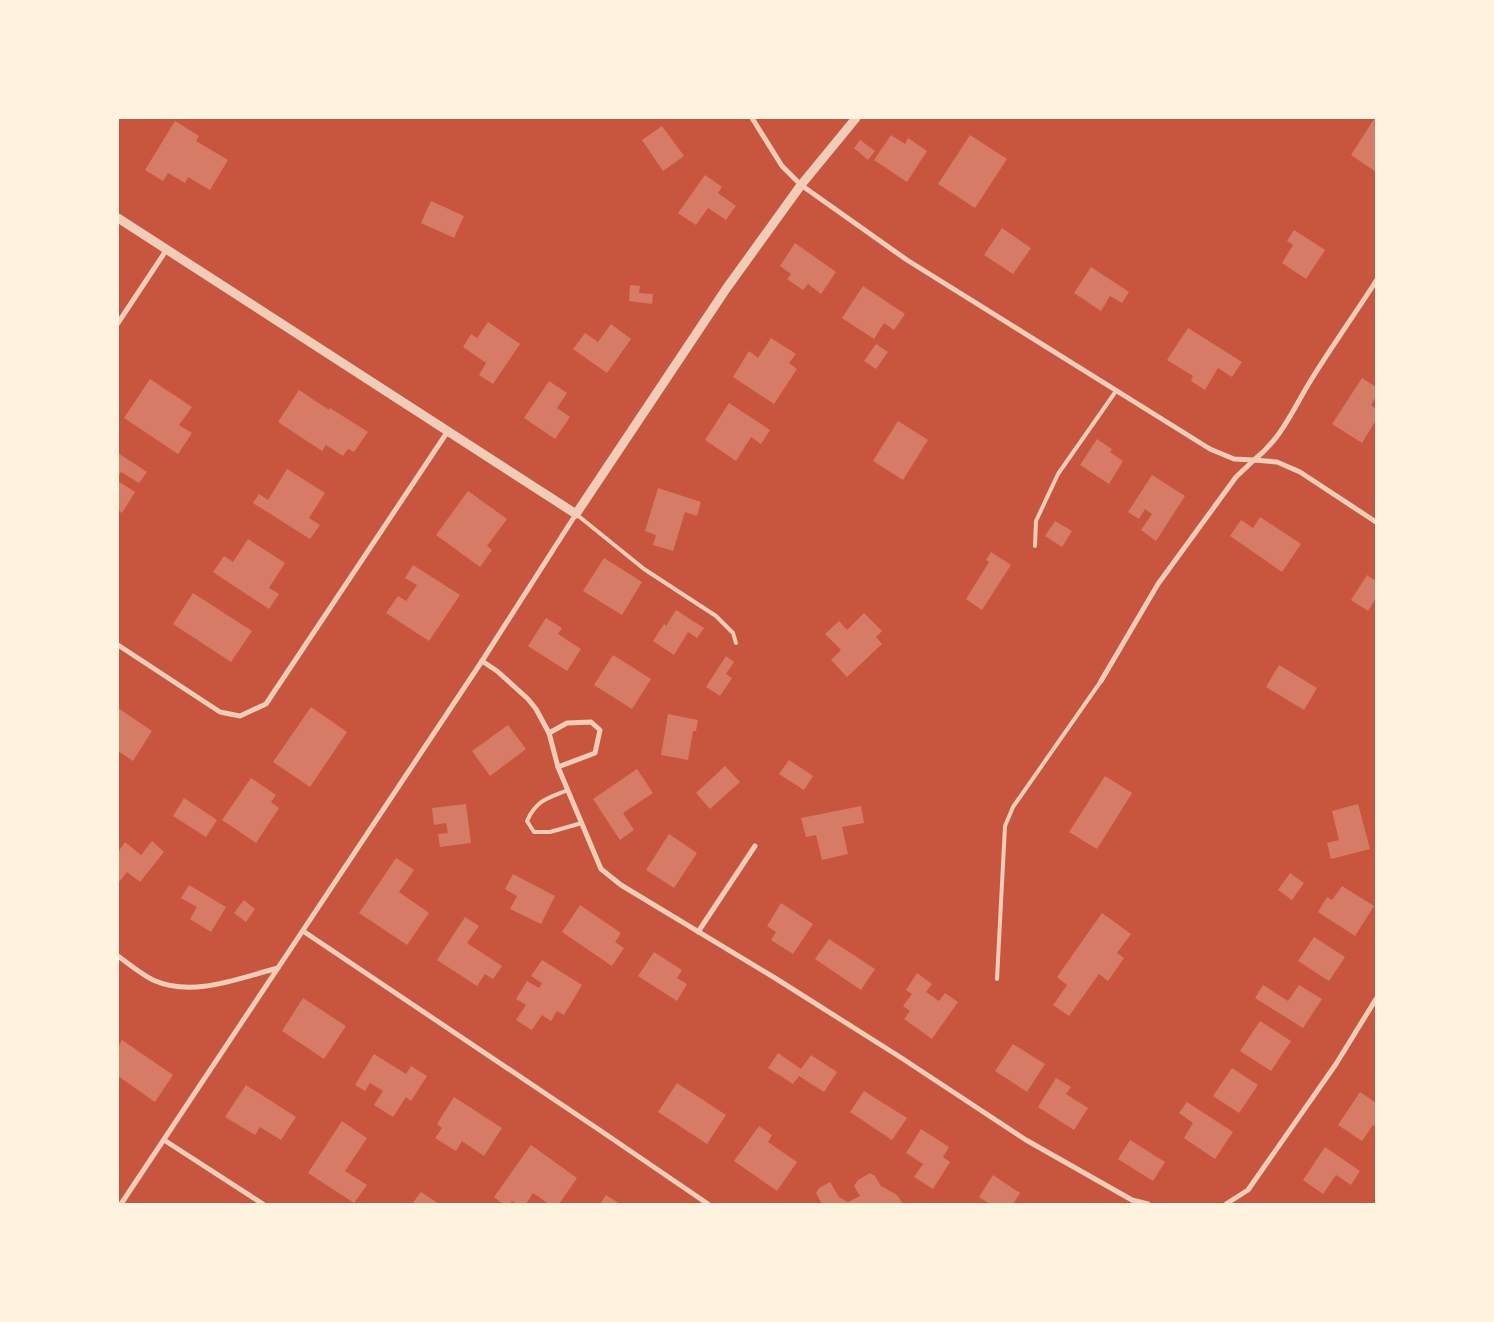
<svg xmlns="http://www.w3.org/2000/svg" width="1494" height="1322" font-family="'Golos Text',sans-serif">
  <rect width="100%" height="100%" fill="#c8553d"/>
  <g fill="#d67c66">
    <polygon points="1374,119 1376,121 1376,172 1351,155"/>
    <polygon points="175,121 199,136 196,141 228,160 210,190 188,177 185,183 168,173 163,181 145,170"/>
    <polygon points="662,126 684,156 663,171 642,140"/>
    <polygon points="891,135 905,144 908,138 927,151 907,182 874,160"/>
    <polygon points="970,135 1007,159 975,208 938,184"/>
    <polygon points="860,140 875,151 868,160 854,148"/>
    <polygon points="705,175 722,187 718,193 736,206 726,220 708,208 696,225 678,213"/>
    <polygon points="431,201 464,216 454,238 421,223"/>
    <polygon points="1002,228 1031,248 1013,274 984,255"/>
    <polygon points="1294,230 1325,250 1306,279 1282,263 1293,245 1287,241"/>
    <polygon points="795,243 836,272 821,294 808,284 803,290 787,279 791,274 780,266"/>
    <polygon points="1091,267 1129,292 1122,303 1110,296 1101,311 1074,293"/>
    <polygon points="630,285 640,286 639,293 653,294 652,304 629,301"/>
    <polygon points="863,286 905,314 894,330 884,323 874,339 842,318"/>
    <polygon points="488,322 520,344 493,384 479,375 486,363 463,347 471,334 477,338"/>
    <polygon points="611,324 631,339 607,373 573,349 585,333 598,342"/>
    <polygon points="1188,328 1242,362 1232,377 1218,368 1205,390 1191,381 1193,376 1167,360"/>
    <polygon points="771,338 796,354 789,363 797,369 774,404 733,377 749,351 758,358"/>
    <polygon points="876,344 888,352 876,369 864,361"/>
    <polygon points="1362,378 1376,387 1376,396 1371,405 1376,409 1376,420 1362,443 1332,424"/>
    <polygon points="150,379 192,407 179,425 192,433 178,454 124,418"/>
    <polygon points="549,381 567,393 557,408 570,417 555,439 524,418"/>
    <polygon points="299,390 329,410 330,408 368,432 354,452 348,449 343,456 326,445 322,451 278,422"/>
    <polygon points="729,403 770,430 761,444 751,437 736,461 705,440"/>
    <polygon points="898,421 928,440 903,480 873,461"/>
    <polygon points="1097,439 1112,449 1110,452 1123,461 1109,484 1080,465"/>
    <polygon points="118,453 147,472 139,483 121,472 118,477"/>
    <polygon points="287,469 325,493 309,518 320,525 310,539 253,503 259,494 268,500"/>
    <polygon points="1152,475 1185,496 1156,541 1141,530 1152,514 1145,509 1139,519 1128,512"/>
    <polygon points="118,481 135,492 122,513 118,510"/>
    <polygon points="658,488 701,502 697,516 685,512 673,551 653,545 656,535 645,531"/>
    <polygon points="468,491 507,519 487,546 492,550 480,567 436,535"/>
    <polygon points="1260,517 1301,544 1282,572 1230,536 1241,520 1253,528"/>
    <polygon points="1055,521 1072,531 1062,547 1045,536"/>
    <polygon points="248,539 285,563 269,588 279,594 269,609 213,572 224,556 233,562"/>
    <polygon points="991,552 1011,565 982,610 966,599 989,562 986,560"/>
    <polygon points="604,558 642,582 622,615 583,591"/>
    <polygon points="413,565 460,595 429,641 386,613 398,596 406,601 417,585 405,578"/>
    <polygon points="1367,575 1376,581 1376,598 1368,611 1351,600"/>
    <polygon points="193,593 252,631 231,662 173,624"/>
    <polygon points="676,610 704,628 697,638 688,632 674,655 653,641 664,624 666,626"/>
    <polygon points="864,613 882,631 876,637 882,644 847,677 831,660 841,650 825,634 839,621 847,630"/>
    <polygon points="546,618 562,628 558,634 581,649 567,671 528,646"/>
    <polygon points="613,655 651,679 632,709 594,685"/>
    <polygon points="726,656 734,662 726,674 732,678 720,696 706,687"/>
    <polygon points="1279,665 1317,688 1304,710 1266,687"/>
    <polygon points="311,707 347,732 310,787 273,762"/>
    <polygon points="118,708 152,731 133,761 118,751"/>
    <polygon points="668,714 698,720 696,731 693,731 688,760 661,755"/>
    <polygon points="508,725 526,749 490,776 472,751"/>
    <polygon points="789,760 813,776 804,790 779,774"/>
    <polygon points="725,766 740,782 710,809 696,793"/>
    <polygon points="637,769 653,793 623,813 634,830 620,840 593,799"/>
    <polygon points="1105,776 1132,793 1097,849 1069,832"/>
    <polygon points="251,778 276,795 271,802 279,808 256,843 222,820"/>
    <polygon points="184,798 217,820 206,837 173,816"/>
    <polygon points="466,804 471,843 440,847 438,834 448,833 446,823 434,825 432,808"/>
    <polygon points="1358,804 1370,849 1331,859 1327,843 1339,840 1332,811"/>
    <polygon points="861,806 864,823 842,827 848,854 822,860 816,835 806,837 801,818"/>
    <polygon points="669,834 697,853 674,888 646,870"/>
    <polygon points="152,841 164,852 140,882 127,872 119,882 118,880 118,852 125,842 141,855"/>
    <polygon points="396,858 414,870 399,892 429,913 407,945 359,913"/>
    <polygon points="1290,873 1304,883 1292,900 1278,890"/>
    <polygon points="513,874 555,896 541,924 510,909 517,896 505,889"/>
    <polygon points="189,885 226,907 211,932 190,919 197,907 181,898"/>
    <polygon points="1342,886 1374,906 1355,936 1318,912 1327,897 1332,900"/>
    <polygon points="244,900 255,909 246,922 234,913"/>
    <polygon points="781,903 813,924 793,954 771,940 776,932 767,926"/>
    <polygon points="580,905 621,933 615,942 624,948 612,966 562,932"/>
    <polygon points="1102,913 1131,934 1117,953 1124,958 1108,981 1099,974 1069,1016 1053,1005 1067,985 1057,977"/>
    <polygon points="465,917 479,926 467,943 502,966 493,979 485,974 477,986 437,960"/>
    <polygon points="1314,937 1345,957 1329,981 1298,961"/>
    <polygon points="829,939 875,969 861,990 815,959"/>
    <polygon points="654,952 682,970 677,978 687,984 677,1001 638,976"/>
    <polygon points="542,960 582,985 564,1015 557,1011 551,1021 542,1015 532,1030 516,1020 526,1005 516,999 527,981 539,988 542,983 531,976"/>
    <polygon points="917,973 932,984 926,992 939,1001 945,993 958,1002 932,1039 904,1019 910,1011 903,1006 912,994 906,990"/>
    <polygon points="1263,985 1288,1001 1299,985 1322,999 1303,1028 1255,998"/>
    <polygon points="303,998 346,1026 324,1059 282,1031"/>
    <polygon points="1260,1021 1291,1041 1271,1071 1240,1051"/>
    <polygon points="122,1040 173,1075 155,1102 118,1076 118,1047"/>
    <polygon points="1013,1044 1045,1064 1027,1092 995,1071"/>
    <polygon points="778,1053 801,1069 811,1055 837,1072 824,1092 799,1076 793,1084 768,1068"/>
    <polygon points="374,1054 406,1074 411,1066 427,1076 411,1101 406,1097 393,1117 374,1105 383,1091 370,1083 365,1091 355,1085"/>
    <polygon points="1232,1068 1258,1085 1239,1113 1213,1096"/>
    <polygon points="1056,1078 1071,1087 1066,1094 1088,1108 1074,1130 1038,1107"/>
    <polygon points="677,1083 726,1115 707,1144 658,1112"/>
    <polygon points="246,1085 296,1117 281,1140 260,1127 255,1135 225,1117"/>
    <polygon points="864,1091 907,1118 892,1140 850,1112"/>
    <polygon points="1360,1092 1376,1103 1376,1127 1373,1125 1362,1141 1338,1125"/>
    <polygon points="454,1097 502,1128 484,1156 462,1141 456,1151 435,1138 442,1128 437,1124"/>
    <polygon points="1187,1102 1233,1132 1215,1159 1184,1138 1193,1123 1179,1113"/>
    <polygon points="342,1121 367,1138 345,1171 367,1185 354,1203 308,1173"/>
    <polygon points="759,1126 772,1135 768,1142 797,1162 777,1191 734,1161"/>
    <polygon points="921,1129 949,1147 943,1157 950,1162 933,1189 914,1177 923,1164 906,1153"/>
    <polygon points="1130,1140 1165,1162 1153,1181 1118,1159"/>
    <polygon points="531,1145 577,1178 559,1204 549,1204 533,1193 526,1204 517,1204 512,1201 510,1204 503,1204 494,1197"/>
    <polygon points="1325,1147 1360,1171 1351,1185 1336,1175 1323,1194 1303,1180"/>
    <polygon points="870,1173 875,1176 881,1186 897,1195 903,1204 822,1204 816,1193 819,1188 830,1182 839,1197 848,1202 860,1196 854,1186 858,1180"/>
    <polygon points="993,1175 1020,1193 1013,1204 990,1204 979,1197"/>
    <polygon points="421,1192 439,1204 412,1204"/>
    <polygon points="606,1195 620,1204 600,1204"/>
  </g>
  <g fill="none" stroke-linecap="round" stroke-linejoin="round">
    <g stroke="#f1ccb7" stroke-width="4">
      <polyline points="576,514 644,569 716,616 733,633 736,643"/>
      <polyline points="1035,546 1036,521 1058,474 1116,391"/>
      <path d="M568,790C548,798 536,800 527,821L534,832H550L582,823"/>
      <polyline points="997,979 1005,826 1013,807 1101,681"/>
    </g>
    <g stroke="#f1ccb7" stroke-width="5">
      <path d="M752,118L782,166L801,185L907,260L1210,449L1234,459L1254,460C1282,438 1293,409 1311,380C1332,346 1355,314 1376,281"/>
      <polyline points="118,323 167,249"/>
      <polyline points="118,645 220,712 240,716 266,704 448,431"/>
      <polyline points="482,661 497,671 528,699 536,709 549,733 558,767 601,869 621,885 775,978 900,1057 1026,1140 1132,1200 1148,1204"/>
      <polyline points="1101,681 1158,584 1236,477 1254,460 1277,462 1300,472 1376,522"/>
      <polyline points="549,733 567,723 591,722 600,730 595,753 558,767"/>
      <polyline points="303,931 601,1131 708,1204"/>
      <polyline points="698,932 755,846"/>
      <path d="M118,956C129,964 141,974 153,980C193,998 239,978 278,968"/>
      <polyline points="164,1140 263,1204"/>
      <polyline points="121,1204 482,661 576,514"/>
      <polyline points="1226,1204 1248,1190 1336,1064 1376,999"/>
    </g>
    <polyline stroke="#f1ccb7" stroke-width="9" points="118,218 576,514 726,289 801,185 856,118"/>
  </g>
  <rect width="1494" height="1322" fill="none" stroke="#fff3e0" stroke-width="238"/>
</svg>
